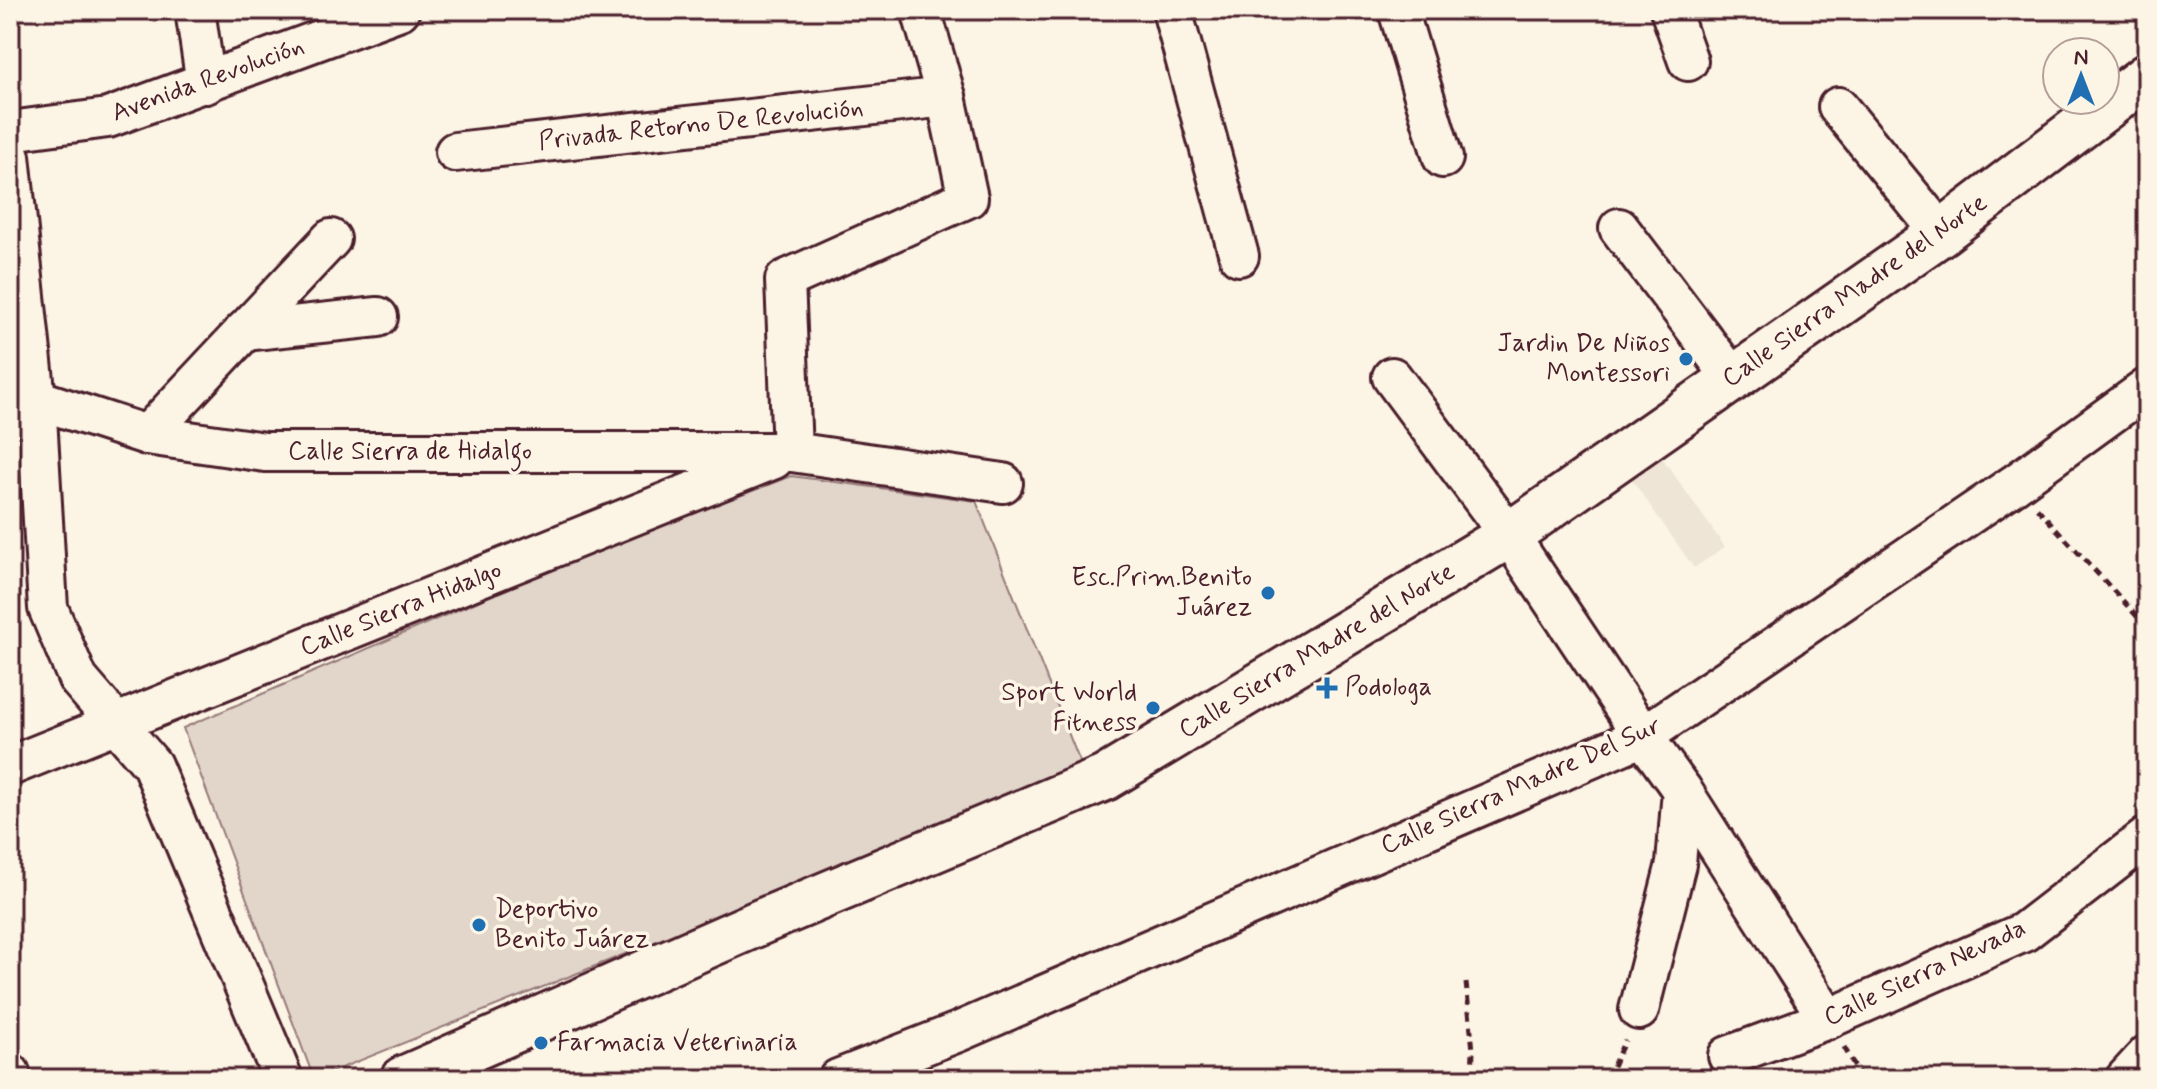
<svg xmlns="http://www.w3.org/2000/svg" width="2157" height="1089" font-family="Mynerve,sans-serif">
  <rect width="100%" height="100%" fill="#fcf5e5"/>
  <filter id="ink" filterUnits="userSpaceOnUse"><feTurbulence type="fractalNoise" baseFrequency=".0125" numOctaves="2"/><feDisplacementMap in="SourceGraphic" scale="16" xChannelSelector="R" yChannelSelector="G"/><feConvolveMatrix kernelMatrix="1 2 1 2 8 2 1 2 1" color-interpolation-filters="sRGB"/></filter>
  <g filter="url(#ink)">
    <polygon fill="#eee5d7" points="1654,446 1725,547 1694,568 1623,467"/>
    <polygon fill="#e2d5ca" stroke="#967a7a" stroke-width="2" points="791,476 976,501 1083,770 314,1079 183,728 567,563"/>
    <g fill="none" stroke-linecap="round" stroke-linejoin="round">
      <g stroke="#4a1f2b" stroke-width="44">
        <g id="minor">
          <polyline points="195,10 206,84"/>
          <polyline points="1172,10 1239,256"/>
          <polyline points="1398,10 1443,158"/>
          <polyline points="1670,10 1688,61"/>
          <polyline points="1838,107 1941,233"/>
          <polyline points="10,131 108,118 400,10"/>
          <polyline points="455,152 946,97"/>
          <polyline points="10,156 36,399 48,608 78,679 152,765 283,1079"/>
          <polyline points="1619,228 1732,377"/>
          <polyline points="244,331 378,317"/>
          <polyline points="1392,377 1509,535 1643,736 1682,790 1828,1019"/>
          <polyline points="10,395 36,399 147,435 265,452 792,452 1003,483"/>
          <polyline points="147,435 331,239"/>
          <polyline points="792,452 785,280 968,198 946,97 921,10"/>
          <polyline points="10,766 774,459"/>
          <polyline points="1639,1010 1676,864 1682,790"/>
          <polyline points="1728,1056 1828,1019 2024,932 2147,837"/>
          <polyline points="10,1073 12,1079"/>
          <polyline points="838,1079 958,1032 1643,736 2015,484 2147,388"/>
          <polyline points="2125,1079 2147,1055"/>
        </g>
      </g>
      <g stroke="#4a1f2b" stroke-width="50">
        <polyline id="major" points="403,1079 763,921 1105,778 1509,535 1941,233 2147,76"/>
      </g>
      <g stroke="#4a1f2b" stroke-width="5" stroke-dasharray="8 6" stroke-linecap="butt">
        <polyline points="2037,508 2147,627"/>
        <polyline points="1466,983 1473,1050 1472,1079"/>
        <polyline points="1844,1047 1862,1079"/>
        <polyline points="1607,1079 1625,1040"/>
        <polyline points="1686,1079 1700,1072"/>
      </g>
      <use href="#minor" stroke="#fcf5e5" stroke-width="38"/>
      <use href="#major" stroke="#fcf5e5" stroke-width="44"/>
    </g>
  </g>
  <g fill="#1f6fb2" stroke="#fcf5e5" stroke-width="3">
    <circle cx="1686" cy="359" r="8"/>
    <circle cx="1268" cy="593" r="8"/>
    <path d="M1323 676h8v8h8v8h-8v8h-8v-8h-8v-8h8z"/>
    <circle cx="1153" cy="708" r="8"/>
    <circle cx="479" cy="925" r="8"/>
    <circle cx="541" cy="1043" r="8"/>
  </g>
  <g text-anchor="middle" dominant-baseline="central" stroke-width="7" stroke-linejoin="round" paint-order="stroke">
    <g font-size="26" fill="#4a1f2b" stroke="#fcf5e5">
      <text transform="translate(208 80) rotate(-20)">Avenida Revolución</text>
      <text transform="translate(701 125) rotate(-6)">Privada Retorno De Revolución</text>
      <text transform="translate(1855 291) rotate(-35)">Calle Sierra Madre del Norte</text>
      <text x="410" y="452">Calle Sierra de Hidalgo</text>
      <text transform="translate(401 609) rotate(-22)">Calle Sierra Hidalgo</text>
      <text transform="translate(1317 651) rotate(-31)">Calle Sierra Madre del Norte</text>
      <text transform="translate(1521 786) rotate(-24)">Calle Sierra Madre Del Sur</text>
      <text transform="translate(1925 973) rotate(-25)">Calle Sierra Nevada</text>
    </g>
    <g font-size="26" fill="#4a1f2b" stroke="#fcf5e5" text-anchor="end">
      <text x="1670" y="344">Jardin De Niños<tspan x="1670" dy="30">Montessori</tspan></text>
      <text x="1252" y="578">Esc.Prim.Benito<tspan x="1252" dy="30">Juárez</tspan></text>
      <text x="1345" y="688" text-anchor="start">Podologa</text>
      <text x="1137" y="693">Sport World<tspan x="1137" dy="30">Fitness</tspan></text>
      <text x="495" y="910" text-anchor="start">Deportivo<tspan x="495" dy="30">Benito Juárez</tspan></text>
      <text x="557" y="1043" text-anchor="start">Farmacia Veterinaria</text>
    </g>
  </g>
  <rect width="2157" height="1089" fill="none" stroke="#fcf5e5" stroke-width="40"/>
  <rect x="20" y="20" width="2117" height="1049" fill="none" stroke="#4a1f2b" stroke-width="3" filter="url(#ink)"/>
  <g transform="translate(2081 76)"><circle r="38" fill="#fcf5e5" stroke="#b59f9b" stroke-width="2"/>
  <path d="M0-6L14 30L0 20L-14 30Z" fill="#1f6fb2"/>
  <text y="-12" font-size="22" font-weight="bold" text-anchor="middle" fill="#4a1f2b">N</text>
  </g>
</svg>
